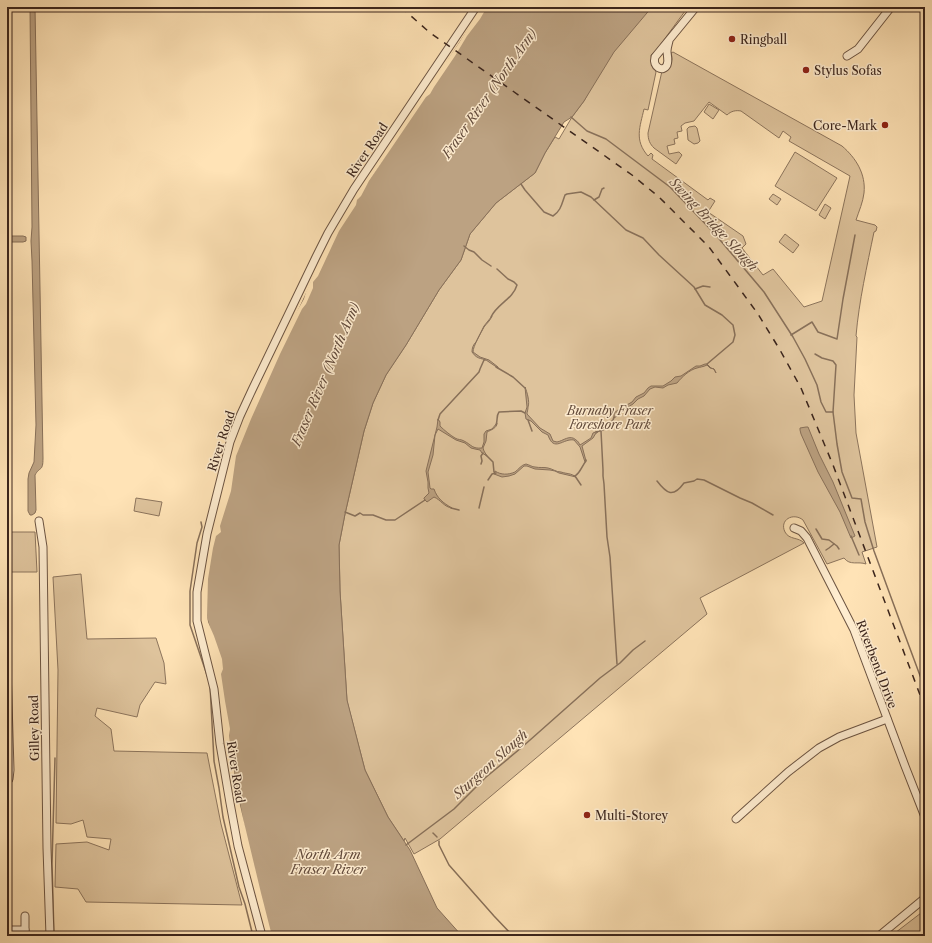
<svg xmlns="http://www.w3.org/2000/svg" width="932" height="943" font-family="'Libre Caslon Text',serif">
  <rect width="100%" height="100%" fill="#ffe3b6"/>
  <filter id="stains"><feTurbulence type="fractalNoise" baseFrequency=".005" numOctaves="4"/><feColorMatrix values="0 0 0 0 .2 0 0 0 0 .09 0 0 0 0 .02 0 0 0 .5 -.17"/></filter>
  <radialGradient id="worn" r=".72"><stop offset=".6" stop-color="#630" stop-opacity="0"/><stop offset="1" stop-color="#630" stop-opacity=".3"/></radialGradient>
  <g fill="#dec39c" stroke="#8c745c">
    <path d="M634,7H688L658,48L651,55L652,63L656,72L648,110L644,109C640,127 634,140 648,156L651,153L653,155L652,159L708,200L710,198L715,201L708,212L743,236L746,244L742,248L763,275L773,269L804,307L822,301L850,176L789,141L791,137L783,131L779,138L741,111C736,110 731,111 727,115L709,102L694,121L685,123L681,126L682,131L677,132L678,138L674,139L675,144L667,146L669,154L679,152L682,155L676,164L654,148C650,144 648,140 648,133L662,71C670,67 674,62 671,53L673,52L842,146C856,158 866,174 864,193C863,202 859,211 856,220L875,225L877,227L876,231L874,232C867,266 859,301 856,336L857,337L854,395L856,433L877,547L862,552L866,564C858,561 850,566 844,558L827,564L803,520C793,512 779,520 785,532C789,540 799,537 804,543L700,598L707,614L440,839L414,854L405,838L404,841L388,817L365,770L347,701L340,591L339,545L345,514L364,431L373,403L386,375L406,345L439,290L461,260L470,234L496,203L535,173L545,153L555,137L559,139L572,117L584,101Z"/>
    <polygon points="709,104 719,110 713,119 704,112"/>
    <polygon points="695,126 697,128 700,141 698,143 694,144 688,140 687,129 689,127"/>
    <polygon points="795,152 837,178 816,211 775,186"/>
    <polygon points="773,194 781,199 777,205 769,199"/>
    <polygon points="825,204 831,208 825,219 819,215"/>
    <polygon points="785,234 799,245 793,253 779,242"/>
    <polygon points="136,498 162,502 159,516 134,511"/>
    <polygon points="7,532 35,532 37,572 7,572"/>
    <polygon points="81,574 87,639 156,638 164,663 166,684 155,682 140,705 137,717 97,708 95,716 111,729 114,751 207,753 221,824 242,905 86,902 78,889 55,887 56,844 87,842 109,850 111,839 87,837 83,820 71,824 56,823 58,670 53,577"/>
    <polygon points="921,913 925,916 925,936 891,936"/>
  </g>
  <g fill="#bca282" stroke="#887059">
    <path d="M30,7H35L43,458C43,472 40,466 35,475L36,510L35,513L32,515H30L28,511V479L29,473L34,462L36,425L32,261L31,241L32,227Z"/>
    <polygon points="483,7 652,7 614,52 584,101 572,117 564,122 545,153 535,173 496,203 470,234 461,260 439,290 406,345 386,375 373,403 364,431 345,514 339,545 340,591 347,700 365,770 388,817 410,850 437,908 462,936 270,936 251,865 234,771 215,645 204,608 207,567 216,529 229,490 234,457 248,417 330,243 362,191"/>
    <polygon points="7,236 23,236 26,237 26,241 23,242 7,242"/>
    <path d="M492,316C490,321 487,323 484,327C481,333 473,346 473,352L480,357L489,360L498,367V368C495,366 492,364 489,362C483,357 478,361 472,352C472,348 473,345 476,342L484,326Z"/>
    <path d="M705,364H707L711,368L714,369L716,373L714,369L710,368L707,365C703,367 700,367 697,368C689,370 682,377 677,383L668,385L663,388L655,387L650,389L644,396L638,399L633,404L625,409L617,416L614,418V413L618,410L632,402L636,397L644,393L648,388L651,386H663L671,381L675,377L681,376L696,366H700Z"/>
    <path d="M525,387C527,392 530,402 528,407C528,410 527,412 527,414L540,428L550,434L553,441L557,442C563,441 570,434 576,440C578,441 579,443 580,445L591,438L593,433L598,431L597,433H596L593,438L582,446L586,461L585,462L580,447L574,440C563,438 554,453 548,435L542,432L531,421L526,419L525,413L527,407Z"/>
    <path d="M438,419L440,422V426C444,430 450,435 455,438C458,440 461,439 464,441C472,445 472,449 482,448L484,442V434L486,431L492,429L497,423C497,428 491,430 487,432L486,441L483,448L484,451L487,456L482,453L480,450L475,449L471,448L465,443L456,440L438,429L435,435L433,455L428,472L430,488L431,489H434C437,498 443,503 452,508C444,507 441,500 434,497L427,502L424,499V498L429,493L428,488V482L426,471L437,427Z"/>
    <polygon points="806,427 808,427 819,454 833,482 855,536 851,538 840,512 818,472 801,434 800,430 800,428"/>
    <path d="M526,464C530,465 532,467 535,467C540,468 544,467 548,468C553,469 556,472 561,472C567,474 571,473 576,477L559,473L555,471L550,470L535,469L527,466H524L515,474L509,476L502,477L494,474L495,471C501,475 508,475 515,472C519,469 521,465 526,464Z"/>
  </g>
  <polygon fill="#ffe3b6" points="481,7 487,7 480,19 467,36 455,56 434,87 430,94 426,97 369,181 361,196 357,200 356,205 339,231 318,276 313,282 313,288 306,304 302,309 280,354 251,419 236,456 231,491 220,526 221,532 216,536 213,548 208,579 207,616 208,622 214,636 222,659 223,669 221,674 225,701 230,729 229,735 237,793 261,893 272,936 268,936 249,865 232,771 213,645 202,608 205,567 214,528 227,489 232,456 246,416 290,323 304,299 306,292 329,242 361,188 411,112 459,43"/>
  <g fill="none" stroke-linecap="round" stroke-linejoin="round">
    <g stroke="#887059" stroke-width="1.5">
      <polyline points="571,117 587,131 606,139 670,187 715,234 764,292 793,337 805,359 817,385 821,402 826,412 833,412"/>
      <path d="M521,184L525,190L544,212L553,216C561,211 562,203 565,195L567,194L581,192L591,197L626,230L643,238L659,255L694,287L705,305L722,315L733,325L735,335L733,342L707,364"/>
      <polyline points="594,200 599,197 602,189 604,188"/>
      <polyline points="464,246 469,250 474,252 482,260 491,266"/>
      <polyline points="695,289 703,286 710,287"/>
      <path d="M491,317C497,304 513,299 517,285L514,282L508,279L497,269"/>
      <polyline points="791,335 812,322 818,332 837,339 843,299 855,235"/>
      <polyline points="815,354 822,358 833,361 836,365 833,412 837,444 842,472 852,498 861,499 865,522 874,551 899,619 925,689"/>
      <polyline points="496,367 513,377 525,388"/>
      <polyline points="438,420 440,414 479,372 480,369 484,360 485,360"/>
      <polyline points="528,420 532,431"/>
      <path d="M496,425C498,420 496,416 499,412L521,411L525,413"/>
      <polyline points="601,431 603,470 603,476 604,484 607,537 610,557 617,664"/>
      <polyline points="596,432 603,430 613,420 614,417"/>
      <polyline points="486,455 493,462 494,472"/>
      <polyline points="481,464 482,461 481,456 483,453"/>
      <polyline points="574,476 575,476 581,485"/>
      <path d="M575,476C581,472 581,467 586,461V460"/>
      <polyline points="488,480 492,474 496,473"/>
      <path d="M657,481C667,494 673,498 684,483L694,481L697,479L704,480L740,498L752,503L773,515"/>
      <polyline points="451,508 459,510"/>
      <polyline points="479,508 484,487"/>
      <polyline points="345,512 355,516 360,513 363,515 373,515 386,520 395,520 425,500"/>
      <polyline points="201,522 202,527 197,543 190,591 190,625 208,678"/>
      <polyline points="816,529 822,539 829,540 837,546 839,549"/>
      <polyline points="851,536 859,555"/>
      <polyline points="826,550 829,548 834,544"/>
      <polyline points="210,685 214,761 219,788 223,817 239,887 245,904 253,936"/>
      <polyline points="433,833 437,837"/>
      <polyline points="439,841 439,845 449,865 494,916 513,936"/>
      <polyline points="406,845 454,809 485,778 521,748 600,678 620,663 633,650 645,641"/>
      <polyline points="54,936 52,864 55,758"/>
    </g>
    <g stroke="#6c5442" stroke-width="9">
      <g id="minor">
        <path d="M669,41C668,45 667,48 667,51C667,56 669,60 667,65C663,73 652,67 655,57L696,7"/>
        <polyline points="847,56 858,49 891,7"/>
        <polyline points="39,521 43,547 47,848 50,936"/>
        <polyline points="794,528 801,531 807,538 854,630 905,766 925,817"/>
        <polyline points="7,667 10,770 9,779 7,780"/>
        <polyline points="736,819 788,772 819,748 839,737 887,719"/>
        <polyline points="25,916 25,936"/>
        <polyline points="7,930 25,930"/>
        <polyline points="262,936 238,846 230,803 220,744 214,689 197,621 197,592 207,534 230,442 240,416 252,390 316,257 328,233 354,189 476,7"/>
        <polyline points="879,936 925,898"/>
      </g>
    </g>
    <use href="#minor" stroke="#ffedd0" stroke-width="7"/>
    <polyline stroke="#3b251c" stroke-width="1.5" stroke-dasharray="7 7" stroke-linecap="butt" points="401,7 429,32 632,175 659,197 709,247 758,314 780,350 801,388 833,465 925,708"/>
  </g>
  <g fill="#8f2418" stroke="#ffedd0" stroke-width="1.5">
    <circle cx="732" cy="39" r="4"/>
    <circle cx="806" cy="70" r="4"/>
    <circle cx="885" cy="125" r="4"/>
    <circle cx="587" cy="815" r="4"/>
  </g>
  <g text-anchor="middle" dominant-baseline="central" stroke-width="3" stroke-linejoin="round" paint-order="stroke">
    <g font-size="12" fill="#3b251c" stroke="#ffedd0" text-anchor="start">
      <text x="740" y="39">Ringball</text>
      <text x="814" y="70">Stylus Sofas</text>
      <text x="877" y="125" text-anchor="end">Core-Mark</text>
      <text x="595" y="815">Multi-Storey</text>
    </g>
    <g font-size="12" fill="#3b251c" stroke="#ffedd0">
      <text transform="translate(367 150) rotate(-56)">River Road</text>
      <text transform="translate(221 441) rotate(-72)">River Road</text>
      <text transform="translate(877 664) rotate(69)">Riverbend Drive</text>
      <text transform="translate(34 728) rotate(-91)">Gilley Road</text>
      <text transform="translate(236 772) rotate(81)">River Road</text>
    </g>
    <g font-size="12" font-style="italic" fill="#644c3c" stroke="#ffedd0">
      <text x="610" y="410">Burnaby Fraser<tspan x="610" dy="14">Foreshore Park</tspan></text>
    </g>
    <g font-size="13" font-style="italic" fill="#624a3b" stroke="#ffedd0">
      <text transform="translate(489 93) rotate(-55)">Fraser River (North Arm)</text>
      <text transform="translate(714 224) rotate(47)">Swing Bridge Slough</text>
      <text transform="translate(325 374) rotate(-67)">Fraser River (North Arm)</text>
      <text transform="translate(490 764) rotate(-42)">Sturgeon Slough</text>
      <text x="328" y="854">North Arm<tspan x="328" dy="15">Fraser River</tspan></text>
    </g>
  </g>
  <rect width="932" height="943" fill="none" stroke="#ffe3b6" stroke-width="24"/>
  <rect x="8" y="8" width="916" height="927" fill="none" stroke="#3b251c" stroke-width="2"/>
  <rect x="12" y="12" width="908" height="919" fill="none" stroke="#3b251c"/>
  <rect width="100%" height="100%" filter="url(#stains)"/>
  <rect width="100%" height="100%" fill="url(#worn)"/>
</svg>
